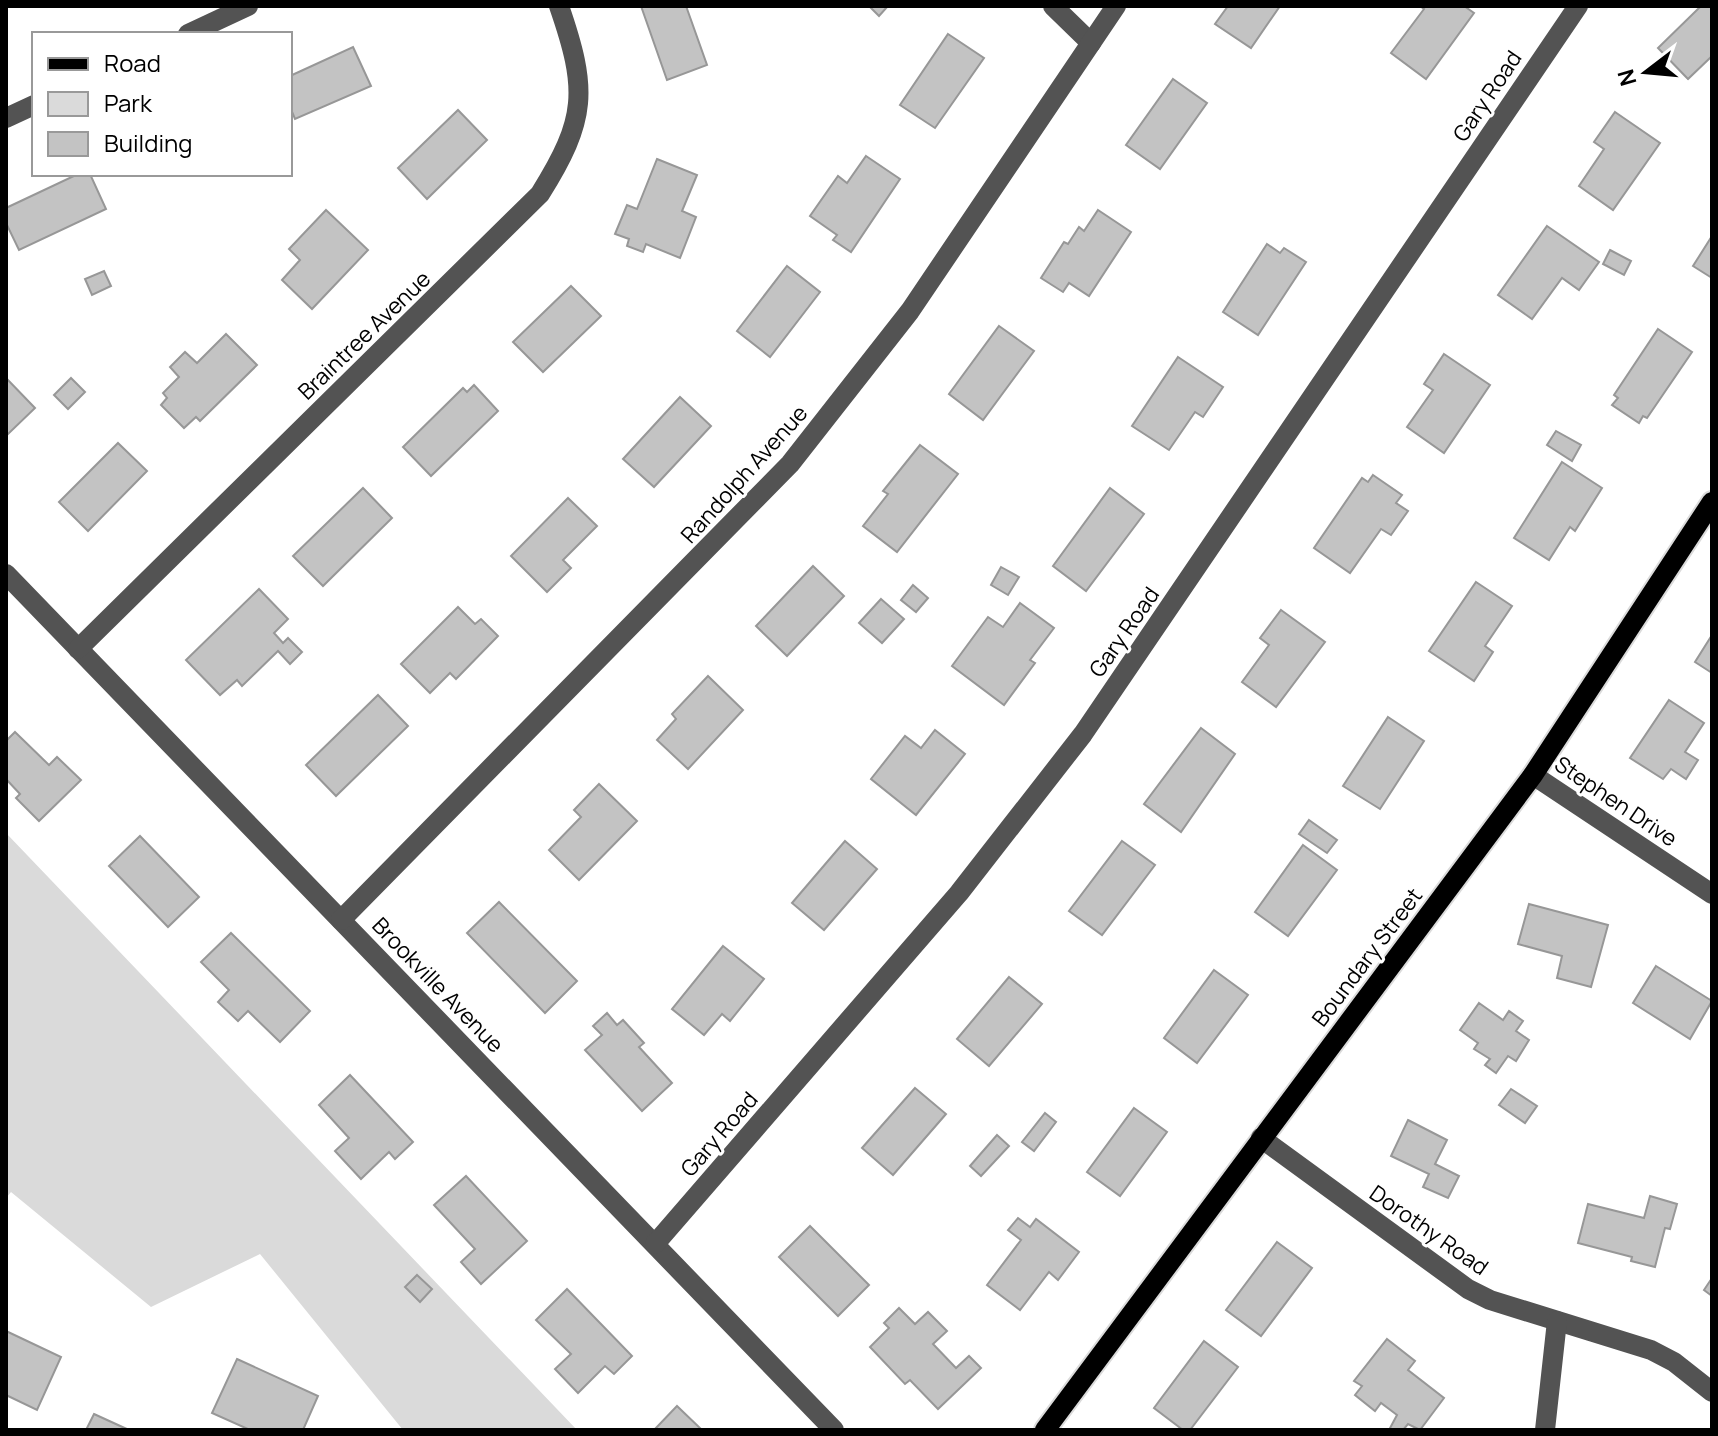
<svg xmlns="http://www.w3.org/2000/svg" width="1718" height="1436" font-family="Manrope,sans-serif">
  <rect width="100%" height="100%" fill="#fff"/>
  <polygon fill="#dadada" points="6,833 577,1430 403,1430 260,1254 151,1307 11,1192 6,1198"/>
  <g fill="#c3c3c3" stroke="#979797" stroke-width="2">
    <polygon points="641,6 686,6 707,65 667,80"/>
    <polygon points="869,6 888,6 879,16"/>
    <polygon points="1228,6 1280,6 1251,48 1215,24"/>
    <polygon points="1420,6 1464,6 1474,13 1426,79 1391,53 1424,9"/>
    <polygon points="1701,6 1712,6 1712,56 1688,79 1658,48"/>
    <polygon points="948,34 984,58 935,128 900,105"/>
    <polygon points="353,47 371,86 295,119 290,107 290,76"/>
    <polygon points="1173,79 1207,103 1160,169 1126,145"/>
    <polygon points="458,110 487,140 427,199 398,168"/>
    <polygon points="1615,112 1660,143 1613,210 1579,186 1604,149 1594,142"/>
    <polygon points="866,156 900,179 851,252 833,240 837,235 810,216 838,176 847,183"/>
    <polygon points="657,159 697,175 682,211 696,217 680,258 646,244 643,252 627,246 629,239 615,234 627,205 637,209"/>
    <polygon points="78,174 90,174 106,209 19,250 6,223 6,208"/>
    <polygon points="326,210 368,250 312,309 282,280 300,260 289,249"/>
    <polygon points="1098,210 1131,232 1089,296 1069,283 1063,292 1041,278 1064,242 1068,244 1079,227 1084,231"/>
    <polygon points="1547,226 1599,262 1579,290 1562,278 1532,319 1498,295"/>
    <polygon points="1712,236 1712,278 1693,266"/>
    <polygon points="1267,244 1280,253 1284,248 1306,262 1258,335 1223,312"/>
    <polygon points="1610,250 1631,261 1624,275 1603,264"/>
    <polygon points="787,266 820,292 770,357 737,331"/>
    <polygon points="104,271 111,286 92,295 85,279"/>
    <polygon points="571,286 601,316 543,372 513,342"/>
    <polygon points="999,326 1034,351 983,420 949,394"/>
    <polygon points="1658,329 1692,352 1647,418 1643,416 1639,423 1612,405 1618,398 1614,395"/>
    <polygon points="226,334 257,365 200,421 196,417 184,428 161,405 167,398 163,393 179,377 170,367 185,352 197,363"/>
    <polygon points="1444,354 1490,385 1444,453 1407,427 1433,390 1424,384"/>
    <polygon points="1178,357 1223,387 1203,417 1195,412 1169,450 1132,426"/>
    <polygon points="6,378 35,408 6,436"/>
    <polygon points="71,378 85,392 68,409 54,395"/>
    <polygon points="474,385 498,411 431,476 403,447 463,388 467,392"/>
    <polygon points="680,397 711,426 654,487 623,459"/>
    <polygon points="1556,431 1581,445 1572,461 1547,445"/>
    <polygon points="118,443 147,471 88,531 59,502"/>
    <polygon points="920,445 958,474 897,552 863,526 888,494 883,491"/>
    <polygon points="1562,462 1602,488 1575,531 1570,527 1549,560 1514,538"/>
    <polygon points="1373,475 1402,495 1396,503 1408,511 1391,535 1381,529 1350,573 1314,548 1362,478 1368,482"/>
    <polygon points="363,488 392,518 323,586 293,556"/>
    <polygon points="1110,488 1144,514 1086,591 1053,566"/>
    <polygon points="568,498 597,526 563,560 571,568 547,592 511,556"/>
    <polygon points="813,566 844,596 787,656 756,626"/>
    <polygon points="1001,567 1019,577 1008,595 991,585"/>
    <polygon points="1476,582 1512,606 1485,646 1493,652 1474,681 1429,651"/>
    <polygon points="913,585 928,598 916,612 901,600"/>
    <polygon points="259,589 288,619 274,633 283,643 288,638 302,652 290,664 278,651 242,686 237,680 220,695 186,660"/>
    <polygon points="881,599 904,619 882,643 859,623"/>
    <polygon points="1020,603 1054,628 1030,660 1035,663 1004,705 952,666 988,617 1003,627"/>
    <polygon points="458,607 475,624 481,619 498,636 456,679 450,673 430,693 401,664"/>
    <polygon points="1281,610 1325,642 1276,707 1242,682 1269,645 1260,638"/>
    <polygon points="1712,635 1712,673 1695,662"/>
    <polygon points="708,676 743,710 688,769 657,740 676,719 672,714"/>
    <polygon points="378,695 408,726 336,796 306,765"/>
    <polygon points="1669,700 1704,723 1685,752 1698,760 1686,779 1671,769 1663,779 1630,758"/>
    <polygon points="1388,717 1424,741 1380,809 1343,786"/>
    <polygon points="1201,728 1235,754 1181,832 1144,804"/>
    <polygon points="935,730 965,754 916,815 871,779 905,736 921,748"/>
    <polygon points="15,732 49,765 57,757 81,780 39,821 16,798 20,794 6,779 6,741"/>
    <polygon points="599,784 637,821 579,880 549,850 581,817 574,810"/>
    <polygon points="1309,820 1337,840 1327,853 1299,834"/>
    <polygon points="140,836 199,897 168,927 109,866"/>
    <polygon points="845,841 877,869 824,930 792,903"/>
    <polygon points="1122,841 1155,865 1102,935 1069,911"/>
    <polygon points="1303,845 1337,870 1288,936 1255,912"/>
    <polygon points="499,902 577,981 545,1013 467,933"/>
    <polygon points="1529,904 1608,925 1591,987 1557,978 1562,956 1518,944"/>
    <polygon points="231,933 310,1011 280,1042 248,1011 238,1021 218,1002 229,990 201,962"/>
    <polygon points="723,946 764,979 730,1021 722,1014 704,1035 672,1009"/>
    <polygon points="1656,966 1712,1001 1690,1039 1633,1003"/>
    <polygon points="1214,970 1248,995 1197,1063 1164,1038"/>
    <polygon points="1009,977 1042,1004 989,1066 957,1039"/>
    <polygon points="1479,1003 1503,1020 1509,1011 1523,1021 1516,1031 1529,1040 1516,1061 1508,1056 1496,1073 1485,1065 1490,1059 1474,1049 1478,1043 1460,1030"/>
    <polygon points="607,1013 617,1025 623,1020 644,1043 639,1047 672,1083 642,1111 585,1050 602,1035 593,1026"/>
    <polygon points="350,1075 413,1142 395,1159 389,1152 361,1179 335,1151 349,1138 319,1105"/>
    <polygon points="915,1088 946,1114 893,1175 862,1148"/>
    <polygon points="1511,1089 1537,1106 1525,1123 1499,1105"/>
    <polygon points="1134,1108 1167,1132 1120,1196 1087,1172"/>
    <polygon points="1045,1113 1056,1122 1034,1151 1022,1142"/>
    <polygon points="1408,1120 1447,1140 1435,1164 1459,1176 1448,1198 1423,1187 1429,1174 1391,1156"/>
    <polygon points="997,1135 1009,1146 981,1176 970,1166"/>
    <polygon points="466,1176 527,1241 481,1284 461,1262 475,1249 434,1205"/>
    <polygon points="1650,1196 1677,1204 1670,1229 1665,1228 1655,1267 1631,1261 1632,1257 1578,1243 1588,1204 1644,1218"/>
    <polygon points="1018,1218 1030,1227 1036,1219 1079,1252 1058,1280 1049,1272 1020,1310 987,1285 1021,1240 1008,1230"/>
    <polygon points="810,1226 869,1285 838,1316 779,1257"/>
    <polygon points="1277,1242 1312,1268 1261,1336 1226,1310"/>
    <polygon points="417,1275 432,1289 420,1302 405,1287"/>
    <polygon points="1712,1278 1712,1296 1704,1290"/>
    <polygon points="567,1289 632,1356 614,1374 605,1366 578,1393 555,1369 571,1354 536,1320"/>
    <polygon points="899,1308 915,1324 928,1312 947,1331 933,1344 956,1368 969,1356 981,1368 938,1409 910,1380 905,1384 870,1347 889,1328 884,1323"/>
    <polygon points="6,1331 61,1357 37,1410 6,1395"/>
    <polygon points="1387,1339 1415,1361 1408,1370 1444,1398 1420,1430 1408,1424 1403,1430 1389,1430 1397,1415 1381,1403 1375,1411 1355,1395 1362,1386 1354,1381"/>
    <polygon points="1204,1341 1238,1367 1190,1430 1183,1430 1154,1408"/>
    <polygon points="237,1359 318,1396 303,1430 250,1430 212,1413"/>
    <polygon points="677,1406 702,1430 654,1430"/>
    <polygon points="94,1414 129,1430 86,1430"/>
  </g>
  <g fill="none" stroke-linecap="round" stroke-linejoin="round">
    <g stroke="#dbdbdb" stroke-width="24">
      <polyline id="major" points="1045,1430 1533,775 1712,502"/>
    </g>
    <g stroke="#535353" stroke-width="20">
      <polyline points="1053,6 1091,43"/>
      <polyline points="188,34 248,6"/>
      <polyline points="6,118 34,105"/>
      <polyline points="6,574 834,1430"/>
      <path d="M78,649L540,194C587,119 588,90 559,6"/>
      <polyline points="1533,775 1712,894"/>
      <polyline points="341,920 790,464 910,311 1116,6"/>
      <polyline points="1261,1138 1468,1289 1490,1300 1651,1350 1674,1362 1712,1392"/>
      <polyline points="655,1244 959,893 1083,734 1578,6"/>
      <polyline points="1545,1430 1557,1321"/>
    </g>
    <use href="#major" stroke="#000" stroke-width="20"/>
  </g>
  <g text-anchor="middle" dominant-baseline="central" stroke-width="6" stroke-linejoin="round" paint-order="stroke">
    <g font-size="22" fill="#000" stroke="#fff">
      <text transform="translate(1487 96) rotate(-56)">Gary Road</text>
      <text transform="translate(364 335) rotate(-44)">Braintree Avenue</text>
      <text transform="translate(744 474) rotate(-48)">Randolph Avenue</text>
      <text transform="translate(1124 632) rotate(-55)">Gary Road</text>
      <text transform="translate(1616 801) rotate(34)">Stephen Drive</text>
      <text transform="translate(1367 957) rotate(-53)">Boundary Street</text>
      <text transform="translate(438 985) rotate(46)">Brookville Avenue</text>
      <text transform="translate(719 1134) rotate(-49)">Gary Road</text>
      <text transform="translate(1429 1230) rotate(35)">Dorothy Road</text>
    </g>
  </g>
  <rect width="1718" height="1436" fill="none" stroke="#000000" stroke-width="16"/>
  <rect x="32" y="32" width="260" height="144" fill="#ffffff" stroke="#999999" stroke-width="2"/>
  <rect x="48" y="58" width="40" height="12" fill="#000000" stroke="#999999" stroke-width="2"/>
  <text x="104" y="72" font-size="24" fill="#000000">Road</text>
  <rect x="48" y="92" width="40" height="24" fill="#dadada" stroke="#999999" stroke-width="2"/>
  <text x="104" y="112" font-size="24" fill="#000000">Park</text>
  <rect x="48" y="132" width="40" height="24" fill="#c3c3c3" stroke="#999999" stroke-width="2"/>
  <text x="104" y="152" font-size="24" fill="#000000">Building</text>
  <g transform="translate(1646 72) rotate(254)" stroke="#ffffff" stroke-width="6" paint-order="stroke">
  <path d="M0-6L14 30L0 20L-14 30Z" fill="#000000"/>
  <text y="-12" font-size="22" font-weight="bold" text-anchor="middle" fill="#000000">N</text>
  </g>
</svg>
